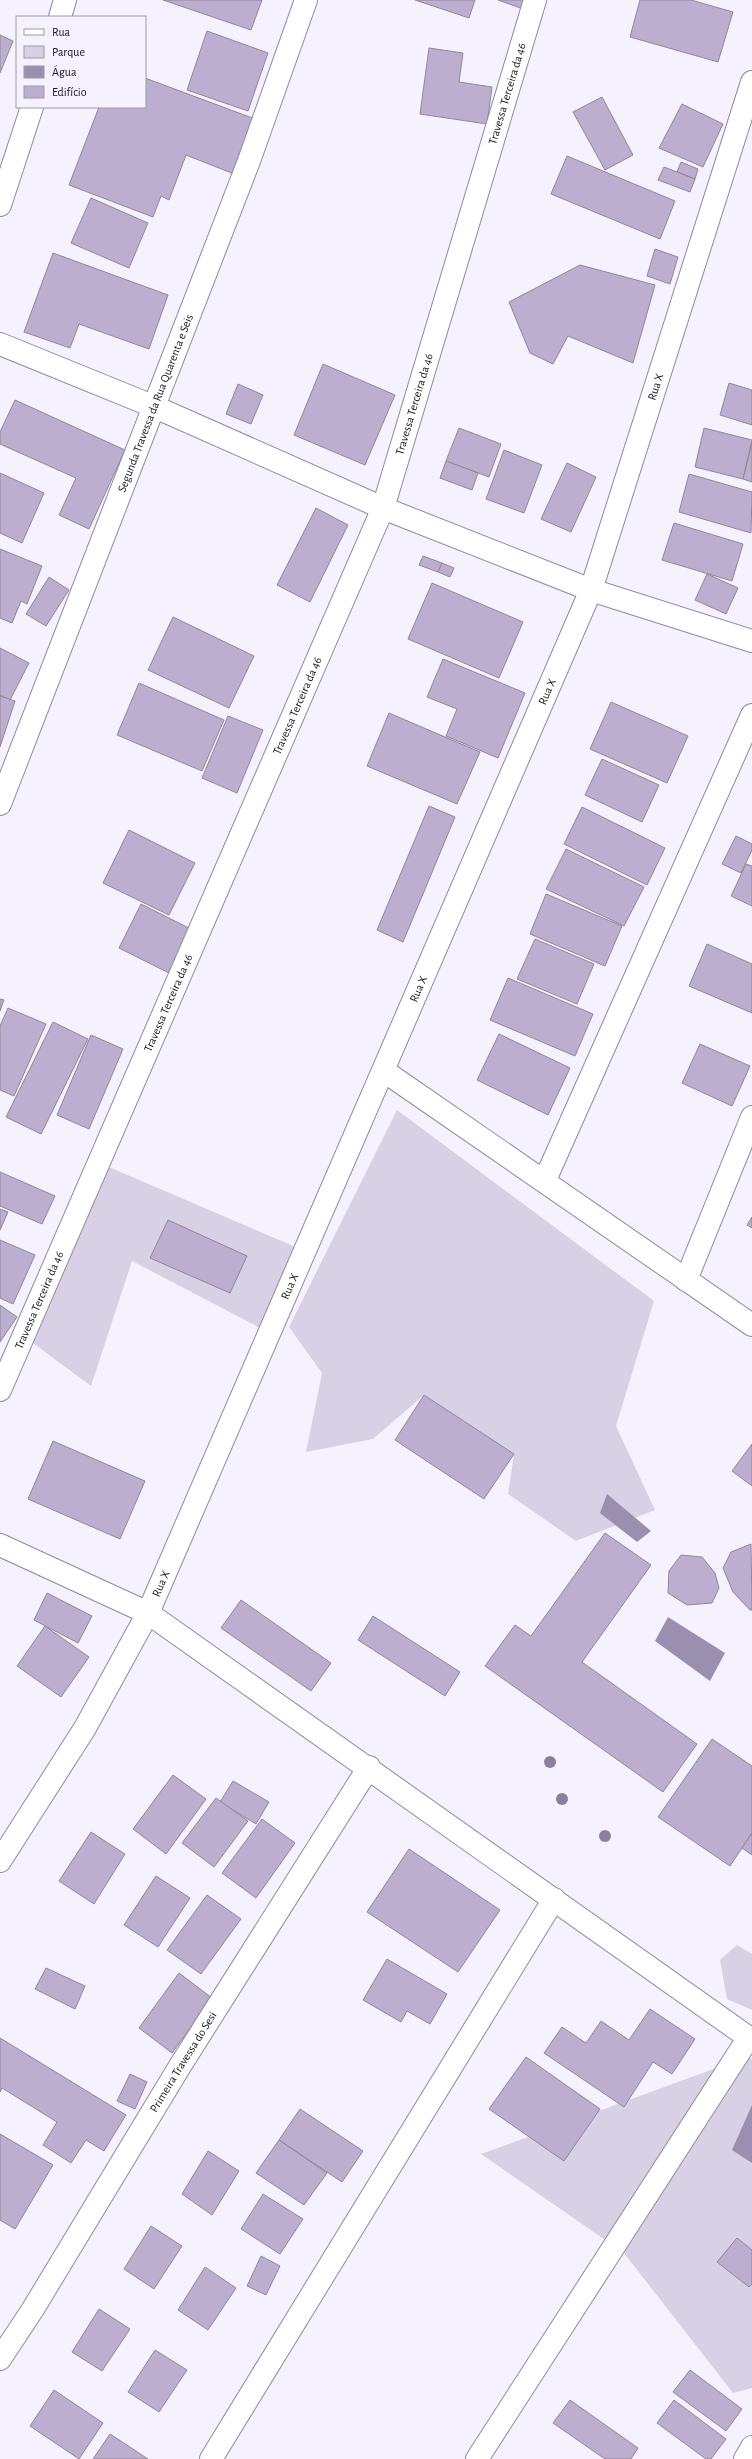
<svg xmlns="http://www.w3.org/2000/svg" width="752" height="2459" font-family="'Alegreya Sans',sans-serif">
  <rect width="100%" height="100%" fill="#f6f1fe"/>
  <g fill="#d8d0e5">
    <polygon points="397,1110 654,1301 616,1426 655,1510 576,1541 508,1494 514,1454 424,1395 373,1439 306,1452 322,1373 289,1327"/>
    <polygon points="109,1167 298,1248 262,1329 132,1261 91,1386 33,1343"/>
    <polygon points="737,1945 752,1954 752,2010 727,1999 720,1960"/>
    <polygon points="749,2056 752,2059 752,2388 733,2393 624,2253 481,2154"/>
  </g>
  <g fill="#9b8faf">
    <polygon points="607,1494 651,1531 637,1542 600,1513"/>
    <polygon points="668,1617 725,1653 710,1681 655,1641"/>
    <polygon points="752,2105 752,2163 732,2150"/>
  </g>
  <g fill="#bbaecf" stroke="#8f879b">
    <polygon points="163,0 262,0 251,30"/>
    <polygon points="415,0 475,0 469,18"/>
    <polygon points="498,0 529,0 526,10"/>
    <polygon points="640,0 691,0 733,12 718,62 630,37"/>
    <polygon points="207,31 268,53 248,111 187,90"/>
    <polygon points="0,35 13,41 0,73"/>
    <polygon points="429,48 463,53 459,82 492,87 487,124 420,114"/>
    <polygon points="145,78 255,119 234,174 186,155 169,200 161,196 153,217 69,185 99,107 145,107"/>
    <polygon points="602,97 633,155 605,170 573,112"/>
    <polygon points="682,104 723,124 703,167 659,148"/>
    <polygon points="567,156 675,201 660,239 551,194"/>
    <polygon points="681,162 698,169 695,179 677,172"/>
    <polygon points="664,167 695,179 690,192 658,180"/>
    <polygon points="91,198 148,223 129,268 71,243"/>
    <polygon points="655,249 678,257 670,284 647,276"/>
    <polygon points="53,253 168,295 149,349 79,324 70,348 24,332"/>
    <polygon points="580,265 655,285 633,363 568,336 553,364 530,353 509,302"/>
    <polygon points="323,364 395,395 365,465 294,435"/>
    <polygon points="729,383 752,390 752,425 720,415"/>
    <polygon points="238,384 263,395 251,424 226,414"/>
    <polygon points="15,400 125,450 89,529 59,515 76,478 0,444 0,432"/>
    <polygon points="459,428 501,444 489,477 446,461"/>
    <polygon points="704,428 752,440 743,479 695,467"/>
    <polygon points="752,443 752,482 743,479"/>
    <polygon points="504,450 542,465 524,513 486,499"/>
    <polygon points="446,461 478,473 472,490 440,478"/>
    <polygon points="567,463 596,477 571,532 541,519"/>
    <polygon points="0,473 44,493 22,543 0,533"/>
    <polygon points="689,474 752,492 751,533 679,512"/>
    <polygon points="316,508 348,525 310,602 277,585"/>
    <polygon points="674,523 743,544 732,581 662,560"/>
    <polygon points="0,549 42,566 27,604 21,601 12,623 0,618"/>
    <polygon points="423,556 442,563 438,572 419,565"/>
    <polygon points="442,563 454,568 450,577 438,572"/>
    <polygon points="707,574 738,588 726,614 695,600"/>
    <polygon points="49,577 69,590 46,626 26,614"/>
    <polygon points="432,583 523,622 499,678 408,639"/>
    <polygon points="173,617 254,656 229,708 148,670"/>
    <polygon points="0,648 29,663 10,700 0,695"/>
    <polygon points="443,659 525,693 498,758 446,736 457,709 427,697"/>
    <polygon points="139,683 224,720 202,771 117,735"/>
    <polygon points="0,696 15,701 0,747"/>
    <polygon points="611,702 688,736 667,783 590,749"/>
    <polygon points="389,713 480,752 457,804 367,766"/>
    <polygon points="228,716 263,730 237,793 202,778"/>
    <polygon points="602,759 659,785 642,822 585,795"/>
    <polygon points="429,806 455,817 403,942 377,930"/>
    <polygon points="582,807 665,848 647,885 564,844"/>
    <polygon points="129,830 195,863 169,915 103,883"/>
    <polygon points="736,836 752,844 752,850 741,873 722,864"/>
    <polygon points="566,849 644,887 624,926 546,889"/>
    <polygon points="746,864 752,866 752,906 731,896"/>
    <polygon points="546,894 622,926 605,966 530,934"/>
    <polygon points="141,904 197,932 175,976 119,948"/>
    <polygon points="535,939 594,964 577,1004 517,979"/>
    <polygon points="707,944 752,964 752,1013 689,986"/>
    <polygon points="508,978 593,1014 575,1056 490,1020"/>
    <polygon points="0,999 4,1000 0,1011"/>
    <polygon points="8,1008 46,1024 14,1096 0,1090 0,1026"/>
    <polygon points="53,1022 88,1039 41,1134 6,1117"/>
    <polygon points="499,1034 570,1068 548,1115 477,1080"/>
    <polygon points="91,1035 123,1049 89,1129 57,1115"/>
    <polygon points="700,1044 750,1066 732,1106 682,1083"/>
    <polygon points="0,1172 55,1196 42,1224 0,1206"/>
    <polygon points="0,1209 8,1212 0,1230"/>
    <polygon points="752,1217 752,1228 747,1225"/>
    <polygon points="168,1220 247,1256 230,1293 150,1258"/>
    <polygon points="0,1240 35,1255 13,1304 0,1298"/>
    <polygon points="0,1305 17,1317 0,1342"/>
    <polygon points="424,1395 514,1454 484,1499 395,1440"/>
    <polygon points="53,1441 145,1481 120,1539 28,1499"/>
    <polygon points="752,1444 752,1486 732,1471"/>
    <polygon points="605,1533 651,1565 582,1662 697,1744 663,1792 485,1666 515,1625 531,1636"/>
    <polygon points="751,1544 752,1610 750,1610 733,1592 723,1568 731,1552"/>
    <polygon points="681,1555 702,1557 715,1573 719,1588 712,1603 687,1605 668,1593 669,1571"/>
    <polygon points="47,1593 92,1616 78,1643 34,1620"/>
    <polygon points="241,1600 331,1663 311,1691 221,1628"/>
    <polygon points="373,1616 460,1672 445,1696 358,1640"/>
    <polygon points="45,1626 89,1657 61,1697 17,1666"/>
    <polygon points="712,1739 752,1766 752,1833 730,1866 658,1817"/>
    <polygon points="173,1775 206,1799 166,1854 133,1829"/>
    <polygon points="233,1781 269,1802 256,1824 220,1802"/>
    <polygon points="216,1798 248,1821 214,1867 182,1843"/>
    <polygon points="262,1819 295,1843 256,1898 222,1873"/>
    <polygon points="91,1832 125,1854 94,1904 59,1881"/>
    <polygon points="752,1833 752,1855 742,1848"/>
    <polygon points="409,1849 500,1910 458,1972 367,1912"/>
    <polygon points="156,1876 190,1898 158,1947 124,1925"/>
    <polygon points="207,1895 241,1919 201,1974 167,1950"/>
    <polygon points="387,1959 447,1994 430,2024 407,2011 401,2022 363,2000"/>
    <polygon points="46,1968 85,1986 75,2009 35,1989"/>
    <polygon points="179,1973 212,1998 172,2053 139,2028"/>
    <polygon points="650,2009 695,2039 672,2074 653,2062 624,2107 544,2053 562,2027 586,2043 601,2021 629,2040"/>
    <polygon points="0,2038 126,2115 104,2151 86,2140 71,2163 43,2145 57,2122 2,2088 0,2092"/>
    <polygon points="526,2057 600,2109 564,2161 489,2109"/>
    <polygon points="130,2074 147,2082 135,2109 117,2101"/>
    <polygon points="300,2109 363,2151 342,2182 279,2140"/>
    <polygon points="0,2134 53,2165 15,2229 0,2220"/>
    <polygon points="279,2140 327,2173 304,2205 256,2173"/>
    <polygon points="208,2151 239,2171 212,2215 182,2194"/>
    <polygon points="263,2194 303,2219 280,2254 241,2229"/>
    <polygon points="151,2226 182,2246 154,2289 124,2269"/>
    <polygon points="737,2238 752,2250 752,2284 749,2287 717,2262"/>
    <polygon points="261,2256 280,2266 266,2295 247,2286"/>
    <polygon points="205,2267 236,2288 208,2330 178,2310"/>
    <polygon points="99,2309 130,2329 102,2371 72,2352"/>
    <polygon points="155,2350 187,2370 159,2412 128,2392"/>
    <polygon points="690,2370 742,2409 726,2431 673,2392"/>
    <polygon points="54,2390 103,2423 79,2459 30,2426"/>
    <polygon points="570,2400 638,2448 631,2459 605,2459 553,2423"/>
    <polygon points="674,2400 726,2439 711,2459 706,2459 657,2423"/>
    <polygon points="110,2434 148,2459 93,2459"/>
  </g>
  <g fill="none" stroke-linecap="round" stroke-linejoin="round">
    <g stroke="#91899d" stroke-width="24">
      <g id="minor">
        <polyline points="60,17 65,0"/>
        <polyline points="0,205 32,107"/>
        <polyline points="0,344 155,407 383,508 591,590 752,641"/>
        <path id="s1" d="M0,804L249,161L306,0"/>
        <polyline points="384,1071 752,1325"/>
        <polyline points="545,1180 752,715"/>
        <polyline points="686,1280 752,1117"/>
        <path id="s2" d="M0,1390L383,508L535,0"/>
        <polyline points="0,1545 148,1613 752,2040"/>
        <path id="s3" d="M0,1861L85,1728L148,1613L591,590L752,82"/>
        <path id="s4" d="M0,2359L33,2309L180,2066L369,1767"/>
        <polyline points="211,2459 554,1899"/>
        <polyline points="477,2459 749,2037"/>
        <polyline points="745,2459 752,2447"/>
      </g>
    </g>
    <use href="#minor" stroke="#fff" stroke-width="22"/>
  </g>
  <g fill="#8c7f9d">
    <circle cx="550" cy="1762" r="6"/>
    <circle cx="562" cy="1799" r="6"/>
    <circle cx="605" cy="1836" r="6"/>
  </g>
  <g text-anchor="middle" dominant-baseline="central" stroke-width="3" stroke-linejoin="round" paint-order="stroke">
    <g font-size="12" fill="#17141c" stroke="#f6f1fe">
      <text stroke="none"><textPath href="#s2" startOffset="1394">Travessa Terceira da 46</textPath></text>
      <text stroke="none"><textPath href="#s3" startOffset="1617">Rua X</textPath></text>
      <text stroke="none"><textPath href="#s1" startOffset="430">Segunda Travessa da Rua Quarenta e Seis</textPath></text>
      <text stroke="none"><textPath href="#s2" startOffset="1070">Travessa Terceira da 46</textPath></text>
      <text stroke="none"><textPath href="#s3" startOffset="1293">Rua X</textPath></text>
      <text stroke="none"><textPath href="#s2" startOffset="746">Travessa Terceira da 46</textPath></text>
      <text stroke="none"><textPath href="#s3" startOffset="969">Rua X</textPath></text>
      <text stroke="none"><textPath href="#s2" startOffset="422">Travessa Terceira da 46</textPath></text>
      <text stroke="none"><textPath href="#s3" startOffset="645">Rua X</textPath></text>
      <text stroke="none"><textPath href="#s2" startOffset="98">Travessa Terceira da 46</textPath></text>
      <text stroke="none"><textPath href="#s3" startOffset="321">Rua X</textPath></text>
      <text stroke="none"><textPath href="#s4" startOffset="349">Primeira Travessa do Sesi</textPath></text>
    </g>
  </g>
  <rect x="16" y="16" width="130" height="92" fill="#f6f1fe" stroke="#9d99a4"/>
  <rect x="24" y="29" width="20" height="6" fill="#ffffff" stroke="#9d99a4"/>
  <text x="52" y="36" font-size="12" fill="#17141c">Rua</text>
  <rect x="24" y="46" width="20" height="12" fill="#d8d0e5" stroke="#9d99a4"/>
  <text x="52" y="56" font-size="12" fill="#17141c">Parque</text>
  <rect x="24" y="66" width="20" height="12" fill="#9b8faf" stroke="#9d99a4"/>
  <text x="52" y="76" font-size="12" fill="#17141c">Água</text>
  <rect x="24" y="86" width="20" height="12" fill="#bbaecf" stroke="#9d99a4"/>
  <text x="52" y="96" font-size="12" fill="#17141c">Edifício</text>
</svg>
